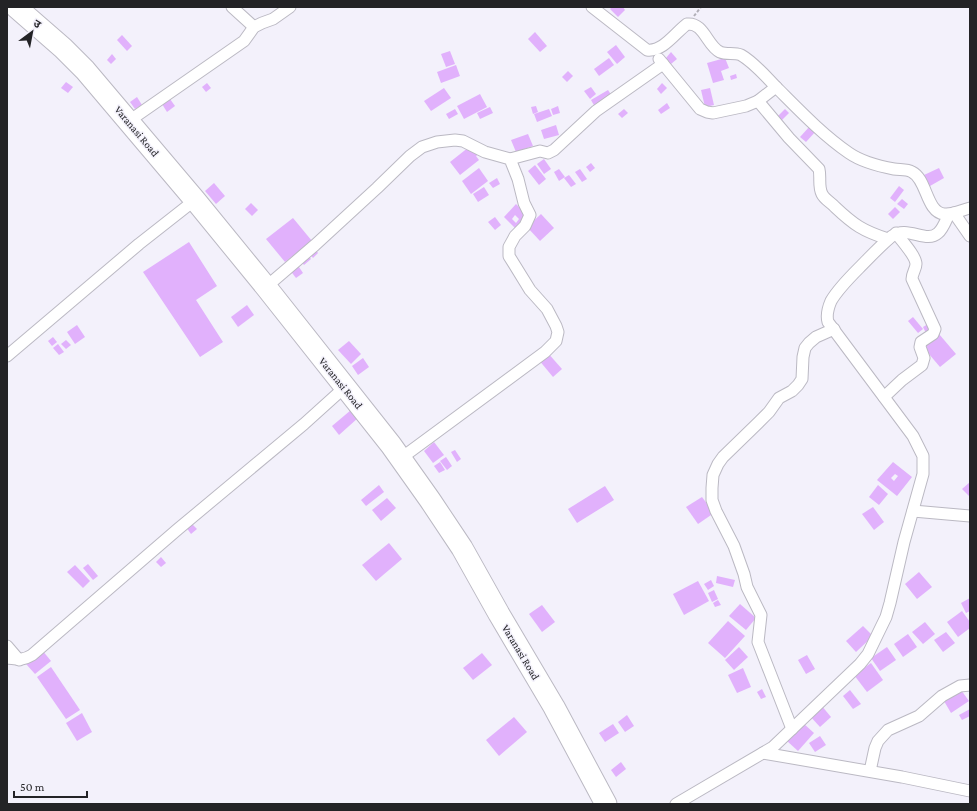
<svg xmlns="http://www.w3.org/2000/svg" width="977" height="811" font-family="'Crimson Pro','Noto Sans Devanagari',serif">
  <rect width="100%" height="100%" fill="#f3f1fb"/>
  <g fill="#e1b1fc" fill-rule="evenodd">
    <polygon points="612,7 623,7 625,10 618,17 610,9"/>
    <polygon points="535,32 547,46 540,52 528,39"/>
    <polygon points="122,35 132,46 127,51 117,40"/>
    <polygon points="616,45 625,57 617,64 607,52"/>
    <polygon points="450,51 455,64 446,67 441,54"/>
    <polygon points="671,52 677,59 671,64 666,58"/>
    <polygon points="112,54 116,59 111,64 107,60"/>
    <polygon points="609,58 614,65 599,76 594,69"/>
    <polygon points="725,58 729,68 721,71 724,80 713,83 707,63"/>
    <polygon points="456,65 460,76 441,83 437,72"/>
    <polygon points="568,71 573,76 567,82 562,77"/>
    <polygon points="736,74 737,78 731,80 730,76"/>
    <polygon points="66,82 73,87 68,93 61,88"/>
    <polygon points="207,83 211,88 206,92 202,87"/>
    <polygon points="662,83 667,88 661,94 657,89"/>
    <polygon points="591,87 596,94 590,99 584,91"/>
    <polygon points="444,88 451,98 431,111 424,101"/>
    <polygon points="710,88 714,105 705,107 701,90"/>
    <polygon points="608,90 612,96 595,107 591,100"/>
    <polygon points="480,94 487,107 464,119 457,106"/>
    <polygon points="137,97 142,105 135,109 130,102"/>
    <polygon points="170,99 175,106 167,112 162,104"/>
    <polygon points="667,103 670,108 661,114 658,110"/>
    <polygon points="536,106 538,112 533,114 531,107"/>
    <polygon points="558,106 560,113 553,115 551,109"/>
    <polygon points="490,107 493,113 480,119 477,113"/>
    <polygon points="455,109 458,114 449,119 446,114"/>
    <polygon points="549,109 552,116 537,122 534,114"/>
    <polygon points="624,109 628,113 622,118 618,114"/>
    <polygon points="785,109 789,113 781,121 777,117"/>
    <polygon points="556,125 559,135 544,139 541,130"/>
    <polygon points="810,126 816,131 806,142 800,137"/>
    <polygon points="528,134 533,146 516,152 511,140"/>
    <polygon points="469,147 479,154 476,156 479,160 460,175 450,162"/>
    <polygon points="544,159 551,169 544,174 537,164"/>
    <polygon points="591,163 595,168 590,172 586,167"/>
    <polygon points="535,165 546,179 539,185 528,171"/>
    <polygon points="479,168 488,181 471,194 462,181"/>
    <polygon points="939,168 944,178 930,186 924,175"/>
    <polygon points="559,169 565,177 559,181 554,172"/>
    <polygon points="580,169 587,179 582,182 575,172"/>
    <polygon points="569,175 576,184 571,187 564,178"/>
    <polygon points="497,178 500,184 493,188 489,183"/>
    <polygon points="214,183 225,196 216,204 205,191"/>
    <polygon points="899,186 904,190 895,202 890,198"/>
    <polygon points="484,187 489,195 478,202 473,194"/>
    <polygon points="902,199 908,204 904,209 897,204"/>
    <polygon points="251,203 258,210 252,216 245,209"/>
    <path d="M516,204L527,215L515,228L504,217ZM515,215L519,219L516,223L512,219Z"/>
    <polygon points="895,207 900,212 893,219 888,214"/>
    <polygon points="541,214 554,228 540,241 527,227"/>
    <polygon points="495,217 501,225 495,230 488,222"/>
    <polygon points="293,218 312,241 285,262 266,239"/>
    <polygon points="189,242 217,286 196,300 223,342 200,357 143,272"/>
    <polygon points="315,249 318,253 313,258 309,253"/>
    <polygon points="307,254 311,259 304,265 300,260"/>
    <polygon points="297,264 303,273 296,278 289,269"/>
    <polygon points="247,305 254,315 238,327 231,317"/>
    <polygon points="913,317 923,329 918,333 908,321"/>
    <polygon points="928,324 932,329 926,333 923,327"/>
    <polygon points="77,325 85,337 75,344 67,332"/>
    <polygon points="939,334 956,354 940,367 923,347"/>
    <polygon points="53,337 57,342 52,346 48,341"/>
    <polygon points="66,340 71,345 66,349 61,344"/>
    <polygon points="349,341 361,354 351,364 338,350"/>
    <polygon points="58,344 64,352 59,355 53,348"/>
    <polygon points="547,352 562,369 553,377 538,359"/>
    <polygon points="363,358 369,367 358,375 352,366"/>
    <polygon points="351,410 358,418 339,435 332,426"/>
    <polygon points="434,442 444,455 433,463 424,451"/>
    <polygon points="455,450 461,459 457,462 451,452"/>
    <polygon points="446,457 452,466 447,470 440,461"/>
    <polygon points="440,462 445,470 439,473 434,466"/>
    <path d="M893,462L912,477L897,496L877,480ZM895,474L898,476L894,481L891,478Z"/>
    <polygon points="970,482 970,497 962,489"/>
    <polygon points="379,485 384,492 366,506 361,500"/>
    <polygon points="878,485 888,494 879,505 869,497"/>
    <polygon points="605,486 614,500 577,523 568,509"/>
    <polygon points="702,497 714,513 698,524 686,507"/>
    <polygon points="387,498 396,508 381,521 372,510"/>
    <polygon points="873,507 884,522 874,530 862,514"/>
    <polygon points="191,523 197,529 191,534 186,527"/>
    <polygon points="389,543 402,559 376,581 362,565"/>
    <polygon points="161,557 166,563 161,567 156,562"/>
    <polygon points="88,564 98,576 93,580 83,568"/>
    <polygon points="75,565 90,581 83,588 67,572"/>
    <polygon points="919,572 932,587 917,599 905,584"/>
    <polygon points="717,576 735,580 733,587 716,583"/>
    <polygon points="711,580 714,586 708,590 704,584"/>
    <polygon points="698,581 709,601 684,615 673,594"/>
    <polygon points="714,590 718,599 712,602 708,593"/>
    <polygon points="970,598 970,611 966,613 961,603"/>
    <polygon points="718,600 721,605 715,607 713,603"/>
    <polygon points="740,604 756,618 746,630 729,616"/>
    <polygon points="542,605 555,622 542,632 529,614"/>
    <polygon points="962,611 970,622 970,628 958,637 947,622"/>
    <polygon points="728,621 745,636 725,658 708,643"/>
    <polygon points="925,622 935,634 923,644 912,632"/>
    <polygon points="863,626 873,636 856,652 846,641"/>
    <polygon points="946,632 955,643 943,652 934,640"/>
    <polygon points="908,634 917,647 903,657 894,644"/>
    <polygon points="739,647 748,657 734,670 725,660"/>
    <polygon points="887,647 896,660 880,671 871,658"/>
    <polygon points="42,650 51,661 35,674 26,664"/>
    <polygon points="482,653 492,665 473,680 463,668"/>
    <polygon points="807,655 815,669 806,674 798,660"/>
    <polygon points="871,663 883,680 867,692 854,675"/>
    <polygon points="51,667 80,710 66,719 37,677"/>
    <polygon points="743,668 751,687 737,693 728,675"/>
    <polygon points="762,689 766,697 761,699 757,692"/>
    <polygon points="850,690 861,704 853,709 843,696"/>
    <polygon points="961,690 969,701 951,713 944,701"/>
    <polygon points="821,705 831,717 820,727 809,715"/>
    <polygon points="970,709 970,716 962,720 959,715"/>
    <polygon points="82,713 92,732 77,741 66,723"/>
    <polygon points="627,715 634,726 625,732 618,722"/>
    <polygon points="514,717 527,732 499,756 486,740"/>
    <polygon points="803,723 814,733 798,751 787,741"/>
    <polygon points="613,724 619,733 605,742 599,733"/>
    <polygon points="820,736 826,745 815,752 809,743"/>
    <polygon points="621,762 626,769 616,777 611,770"/>
  </g>
  <g fill="none" stroke-linecap="round" stroke-linejoin="round">
    <g stroke="#bbb9c3" stroke-width="13">
      <g id="street">
        <polyline points="232,7 254,27"/>
        <path d="M592,7L647,50C663,52 675,33 687,24C704,22 707,46 720,52C727,55 734,52 741,55C755,63 767,78 779,90C801,112 823,135 849,153C862,162 878,166 894,169C900,170 907,169 912,172C927,179 926,212 944,214C952,215 962,210 970,208"/>
        <polyline points="659,59 700,109 707,112 713,113 746,106 758,101 776,87"/>
        <path d="M758,101L789,138L819,169C821,177 818,186 822,194C825,200 831,202 835,207C854,225 863,231 888,239"/>
        <polyline points="129,121 244,41 254,27 262,23 273,19 290,7"/>
        <polyline points="510,159 540,151 548,153 554,150 596,111 663,64"/>
        <polyline points="954,213 970,236"/>
        <polyline points="266,287 315,245 377,188 410,156 422,147 437,142 455,140 463,141 485,152 510,159 518,179 524,203 530,215 525,226 515,236 509,247 509,256 530,290 547,309 556,326 558,332 556,341 545,352 400,459"/>
        <polyline points="7,356 139,244 195,200"/>
        <path d="M884,397L902,380L922,365L924,358L920,347L921,342L933,334L935,329L912,279C912,273 916,269 916,264C916,256 901,240 896,233"/>
        <polyline points="913,511 970,516"/>
        <polyline points="7,646 19,660"/>
        <path d="M7,658C18,659 22,661 32,655L178,529L304,424L345,387"/>
        <polyline points="792,729 758,642 761,615 747,587 744,574 734,546 716,511 712,500 712,488 713,475 718,464 723,457 758,423 769,412 779,398 792,391 798,385 802,379 803,357 805,348 809,343 816,337 834,329"/>
        <polyline points="763,753 902,777 970,791"/>
        <polyline points="870,771 875,748 878,741 888,730 919,716 942,696 960,686 970,685"/>
        <path d="M676,804L773,747L860,664L868,654L886,617L890,603L904,542L923,474V456L913,436L828,322C826,315 828,308 831,301C838,289 849,278 859,268C870,257 880,246 892,236C908,225 926,244 938,233C943,229 946,220 949,214"/>
      </g>
    </g>
    <g stroke="#bbb9c3" stroke-width="23">
      <polyline id="highway" points="16,7 63,48 85,70 195,200 266,287 391,445 430,500 462,548 499,614 554,707 606,804"/>
    </g>
    <polyline stroke="#b1afb7" stroke-width="2" stroke-dasharray="3 2" stroke-linecap="butt" points="694,16 701,7"/>
    <use href="#street" stroke="#fff" stroke-width="11"/>
    <use href="#highway" stroke="#fff" stroke-width="21"/>
  </g>
  <g text-anchor="middle" dominant-baseline="central" stroke-width="3" stroke-linejoin="round" paint-order="stroke">
    <g font-size="11" fill="#232326" stroke="#f3f1fb">
      <text transform="translate(137 131) rotate(50)">Varanasi Road</text>
      <text transform="translate(341 383) rotate(51)">Varanasi Road</text>
      <text transform="translate(521 652) rotate(59)">Varanasi Road</text>
    </g>
  </g>
  <rect width="977" height="811" fill="none" stroke="#232326" stroke-width="16"/>
  <g transform="translate(32 32) rotate(32)" stroke="#f3f1fb" stroke-width="3" paint-order="stroke">
  <path d="M0-3L7 15L0 10L-7 15Z" fill="#232326"/>
  <text y="-6" font-size="11" font-weight="bold" text-anchor="middle" fill="#232326">उ</text>
  </g>
  <path d="M14 791v6h73v-6" fill="none" stroke="#232326" stroke-width="2"/>
  <text x="20" y="791" font-size="12" fill="#232326" stroke="#f3f1fb" stroke-width="3" paint-order="stroke">50 m</text>
</svg>
